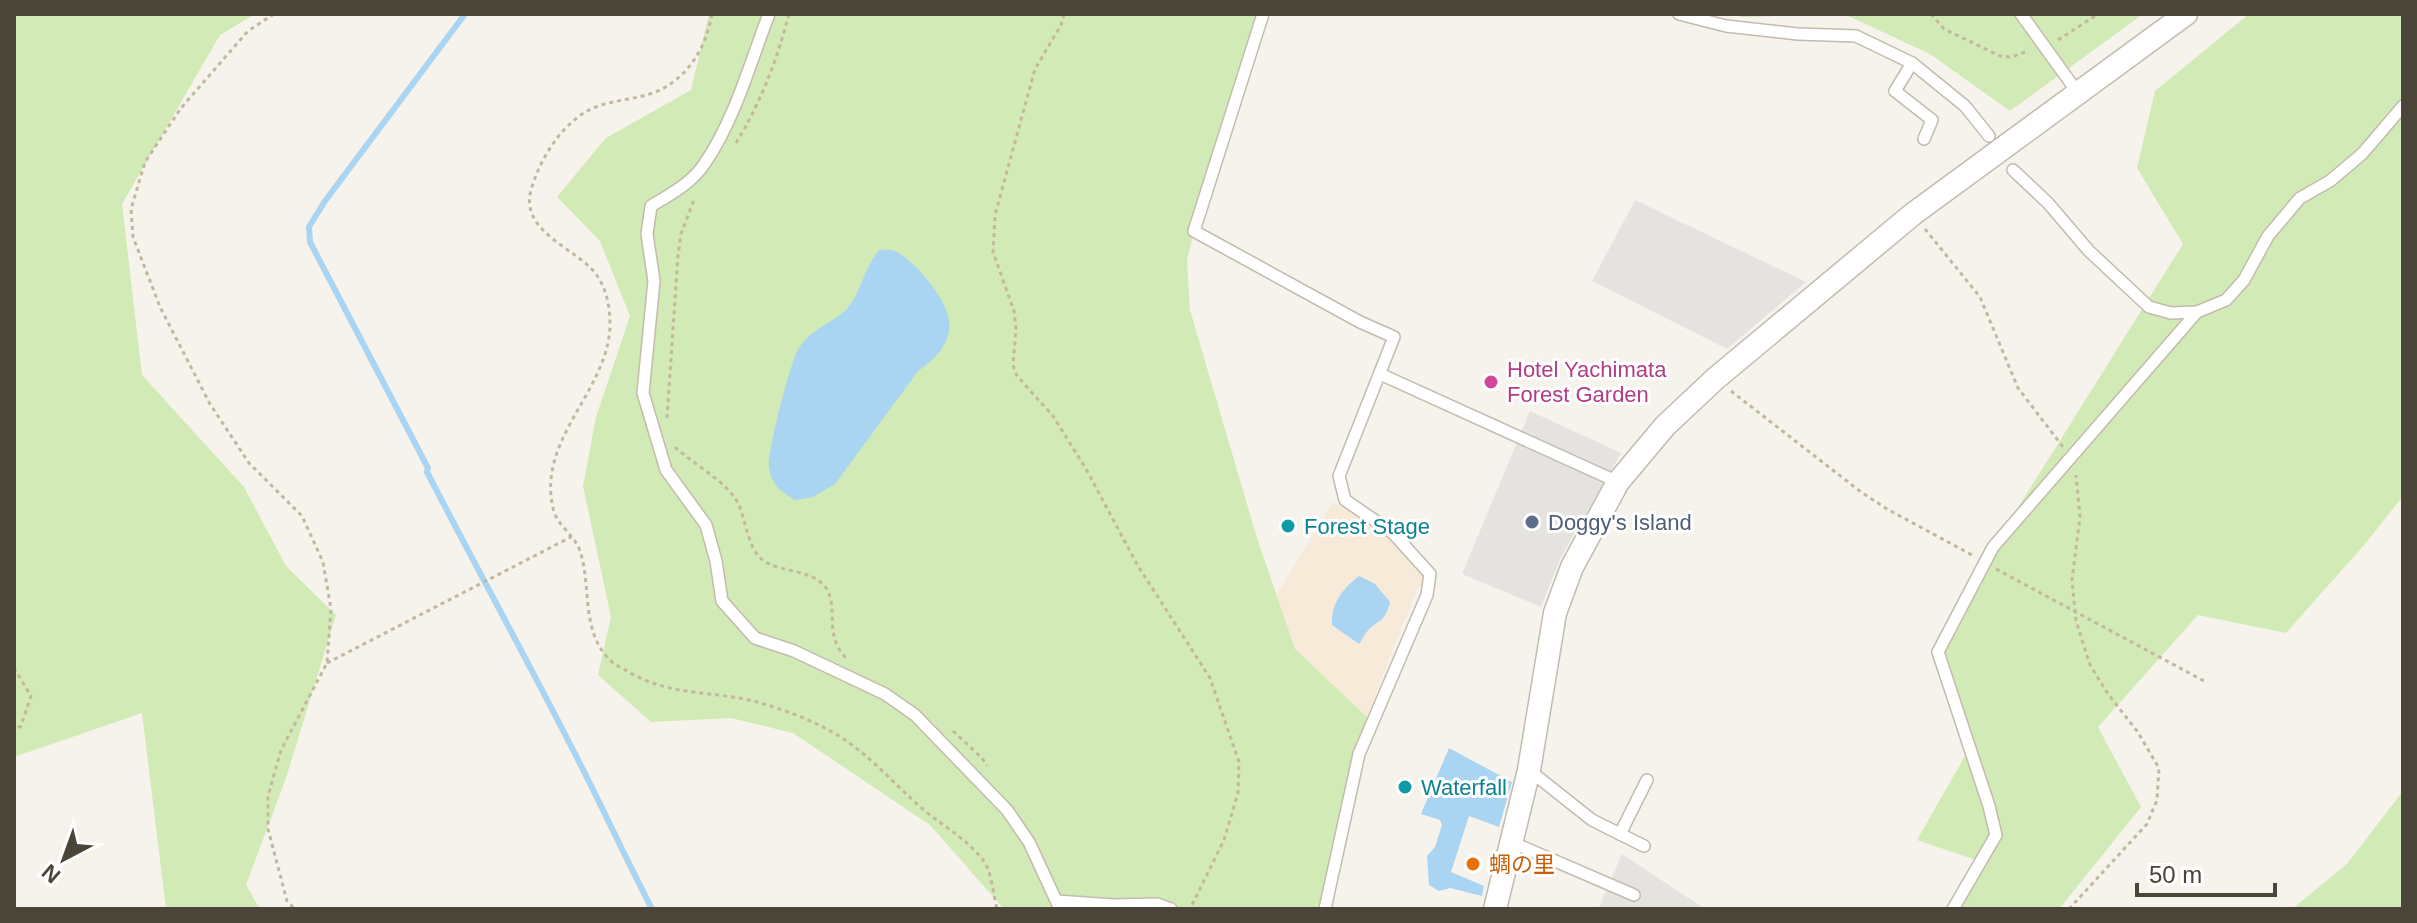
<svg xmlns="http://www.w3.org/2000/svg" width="2417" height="923" font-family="Helvetica,'Noto Sans JP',sans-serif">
  <rect width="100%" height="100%" fill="#f6f3ec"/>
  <polygon fill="#f7ead8" points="1333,502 1385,525 1430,580 1417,589 1367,717 1295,649 1276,595"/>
  <g fill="#d2eab5">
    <polygon points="14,14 255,14 220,35 122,204 142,375 244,487 286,566 336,615 286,778 246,885 260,909 166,909 142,713 14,757"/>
    <polygon points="709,14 1263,14 1201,204 1187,260 1190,310 1257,538 1295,649 1367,717 1325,909 1072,909 1058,902 1060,909 1004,909 930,825 793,733 731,718 651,722 598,675 611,617 583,486 596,417 630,316 600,241 557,197 606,138 691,90"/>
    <polygon points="1731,14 2143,14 2010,111 1930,54 1844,14 1742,17"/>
    <polygon points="2249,14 2403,14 2403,496 2365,544 2286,633 2198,615 2098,727 2141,807 2059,909 1954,909 1979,861 1917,840 1969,749 1938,651 1972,581 2183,244 2137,168 2155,91"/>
    <polygon points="2403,791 2403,909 2292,909 2347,864"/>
  </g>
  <g fill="#e5e3e0">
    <polygon points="1635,200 1806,282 1727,349 1592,281"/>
    <polygon points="1530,411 1621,453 1561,557 1541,607 1462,574"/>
    <polygon points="1622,854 1705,909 1598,909"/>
  </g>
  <g fill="#a9d4f2">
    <path d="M879,250C885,250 891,249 897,252C916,263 946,298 949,320C952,343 935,359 918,371L835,484L813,497L795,500C782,493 771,484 769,468C767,454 790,362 799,348C813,326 838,322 850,305C862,288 864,269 879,250Z"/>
    <path d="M1359,576L1375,584L1390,602C1385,624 1377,619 1366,633C1363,636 1362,641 1359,644L1332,625C1331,604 1342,589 1359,576Z"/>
    <polygon points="1449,748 1512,782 1499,827 1469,816 1451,872 1484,886 1482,896 1450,888 1439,891 1429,885 1427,856 1435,847 1442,825 1440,820 1421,814"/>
  </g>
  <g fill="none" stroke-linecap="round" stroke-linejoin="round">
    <path stroke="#a9d4f2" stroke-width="6" d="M465,14L325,201L309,227L310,242L428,468L427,472C474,563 524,654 571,746C599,800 624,855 652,909"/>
    <g stroke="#c2bbae" stroke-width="14">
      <g id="service">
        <path d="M769,14C750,63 735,119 705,163C692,183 671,194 651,206L647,234L654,281L643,393L666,470L706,525L716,561L722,601L755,638L794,651L885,694L915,715L1007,810L1029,842L1060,909"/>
        <polyline points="1263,14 1194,231 1360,322 1394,337 1339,476 1345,500 1393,533 1430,574 1427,595 1359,754 1325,909"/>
        <polyline points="1679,14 1726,26 1798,34 1856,36 1912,63 1965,106 1989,136"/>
        <polyline points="2021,14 2078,93"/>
        <polyline points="1912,63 1895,91 1932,120 1924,139"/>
        <polyline points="2013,170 2048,203 2089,251 2149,307 2171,313 2197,312 2226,300 2244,280 2268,236 2300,198 2330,181 2362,154 2403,106"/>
        <polyline points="1380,374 1618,482"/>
        <polyline points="1529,770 1592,820 1644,846"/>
        <polyline points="1620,834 1647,780"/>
        <polyline points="1511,842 1634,895"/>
        <polyline points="1057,901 1114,905 1157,904 1171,909"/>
        <polyline points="1953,909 1996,835 1989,806 1938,652 1993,547 2197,312"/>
      </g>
    </g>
    <g stroke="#c2bbae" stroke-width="25">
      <polyline id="minor" points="1495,909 1529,770 1555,613 1572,567 1618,482 1665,426 1715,379 1913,214 2186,14"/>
    </g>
    <g stroke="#c4b79f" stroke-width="3" stroke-dasharray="4 4" stroke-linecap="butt">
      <polyline points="274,14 248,31 181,108 145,162 131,209 133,237 160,307 210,404 249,463 302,516 323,562 331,609 327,663 281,750 268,796 268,829 287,901 295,909"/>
      <path d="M712,14C706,48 687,80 653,93C633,100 610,100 591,109C561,124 540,159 531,190C519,234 582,250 598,277C608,293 610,309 610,327C607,392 537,439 553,508C556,525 575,535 580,551C592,587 580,632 611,661C615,665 622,668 627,671C674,699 717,689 764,704C794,713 827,726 852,745C878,764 899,789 924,810C944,827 966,838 983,860C992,872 993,894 997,909"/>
      <polyline points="1064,14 1061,25 1035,69 995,215 993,252 1014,311 1016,329 1013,365 1017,376 1053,416 1086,469 1138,566 1210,678 1239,762 1238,793 1224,840 1190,909"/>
      <polyline points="1931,14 1944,29 2000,56 2011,57 2028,51"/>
      <polyline points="2058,40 2098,14"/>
      <path d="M736,143C761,102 777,60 789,14"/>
      <polyline points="1925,229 1980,297 2018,388 2063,447"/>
      <polyline points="1731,391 1861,492 1887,509 1972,555"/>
      <polyline points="667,418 678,255 681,234 695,197"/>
      <path d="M675,447C693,464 729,483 739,505C746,521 748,550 764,561C782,573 813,569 826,588C839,607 823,634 846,658"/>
      <polyline points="1996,569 2204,681"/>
      <polyline points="327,663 571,537"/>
      <polyline points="14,668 31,696 21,726 14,730"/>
      <polyline points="953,731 982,758 987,766"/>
      <polyline points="2069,909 2147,824 2157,800 2159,768 2137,731 2108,694 2090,665 2076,621 2072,580 2080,517 2076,475"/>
    </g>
    <use href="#service" stroke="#fff" stroke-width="11"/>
    <use href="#minor" stroke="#fff" stroke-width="22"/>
  </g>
  <circle fill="#d1479c" stroke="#fff" stroke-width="3" cx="1491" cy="382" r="8"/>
  <circle fill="#5c6f8a" stroke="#fff" stroke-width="3" cx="1532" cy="522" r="8"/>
  <g fill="#0f9aa8" stroke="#fff" stroke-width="3">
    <circle cx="1288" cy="526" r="8"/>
    <circle cx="1405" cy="787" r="8"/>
  </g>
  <circle fill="#e8710a" stroke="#fff" stroke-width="3" cx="1473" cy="864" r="8"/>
  <g text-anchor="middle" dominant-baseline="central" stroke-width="6" stroke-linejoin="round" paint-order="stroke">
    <g font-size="22" fill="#b23c85" stroke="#fff" text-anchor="start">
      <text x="1507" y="369">Hotel Yachimata<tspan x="1507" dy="25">Forest Garden</tspan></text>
    </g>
    <g font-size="22" fill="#4e5e75" stroke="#fff" text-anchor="start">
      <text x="1548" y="522">Doggy's Island</text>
    </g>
    <g font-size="22" fill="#0d838f" stroke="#fff" text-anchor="start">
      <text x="1304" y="526">Forest Stage</text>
      <text x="1421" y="787">Waterfall</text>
    </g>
    <g font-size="22" fill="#c56008" stroke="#fff" text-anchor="start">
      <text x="1489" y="864">蜩の里</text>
    </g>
  </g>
  <rect width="2417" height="923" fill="none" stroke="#4b4439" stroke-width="32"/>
  <g transform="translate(64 859) rotate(221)" stroke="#ffffff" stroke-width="6" paint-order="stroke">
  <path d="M0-6L14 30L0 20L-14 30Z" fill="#4b4439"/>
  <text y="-12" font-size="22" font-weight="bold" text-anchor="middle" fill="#4b4439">N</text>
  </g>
  <path d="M2137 883v12h138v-12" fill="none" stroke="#4b4439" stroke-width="4"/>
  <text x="2149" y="883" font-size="24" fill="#4b4439" stroke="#ffffff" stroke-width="6" paint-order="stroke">50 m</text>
</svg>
